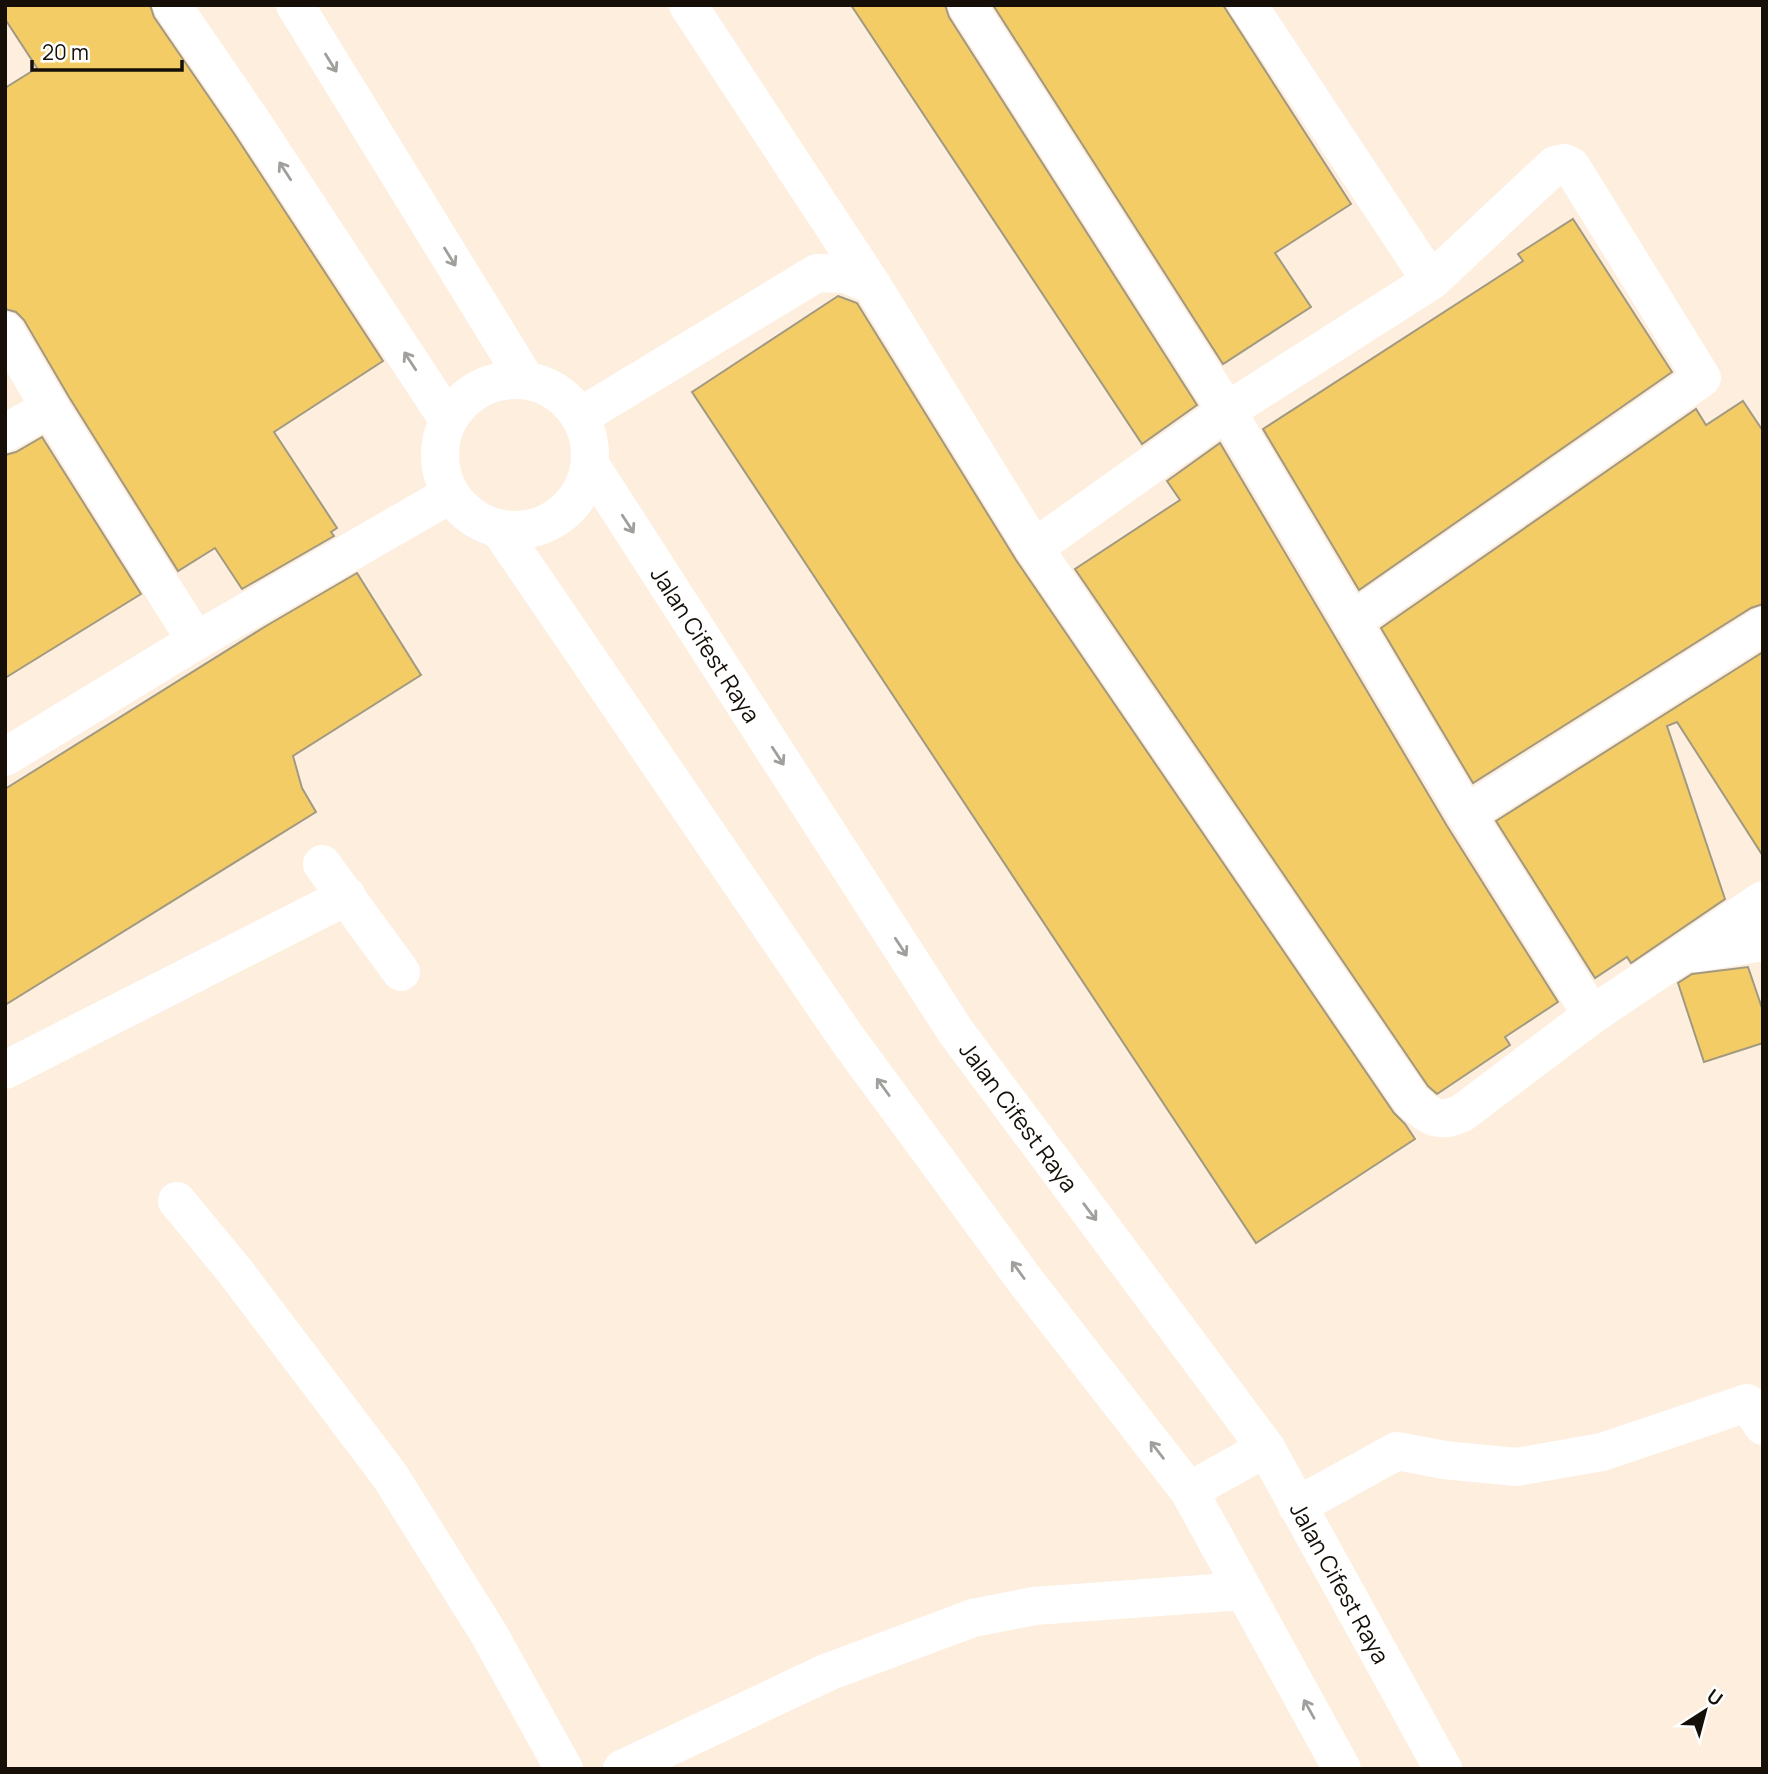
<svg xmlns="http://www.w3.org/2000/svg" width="1768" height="1774" font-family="Manrope,sans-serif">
  <rect width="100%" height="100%" fill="#feeede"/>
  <g fill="#f3cc66" stroke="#a29981" stroke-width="2">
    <polygon points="5,5 150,5 154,17 235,135 383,361 274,432 337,528 331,532 334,536 242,589 215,548 178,571 69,397 24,320 16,312 5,309 5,88 37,68 5,19"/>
    <polygon points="851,5 945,5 949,17 1197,405 1142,444"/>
    <polygon points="993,5 1223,5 1351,204 1275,253 1311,307 1223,364"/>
    <polygon points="1573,219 1672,372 1359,590 1263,429 1523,261 1518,254"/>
    <polygon points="838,296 857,303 1016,560 1394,1113 1405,1124 1415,1139 1256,1243 692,392"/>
    <polygon points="1743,401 1763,431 1763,604 1751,608 1473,783 1381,628 1696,409 1706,425"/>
    <polygon points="42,437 141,594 5,678 5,455 16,452"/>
    <polygon points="1220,443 1447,826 1558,1002 1505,1037 1510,1045 1437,1094 1428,1086 1075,569 1180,500 1167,481"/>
    <polygon points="357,573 421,675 293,756 302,788 316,812 5,1005 5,789 266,626"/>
    <polygon points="1763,652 1763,856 1677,722 1667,726 1725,899 1631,963 1627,957 1595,978 1496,821"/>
    <polygon points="1748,967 1763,1011 1763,1043 1704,1062 1678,983 1692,974"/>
  </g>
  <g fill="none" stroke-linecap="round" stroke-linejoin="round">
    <g stroke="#fff" stroke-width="38">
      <polyline points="172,5 253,123 447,418"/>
      <polyline points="295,5 525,379"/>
      <polyline points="688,5 872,285"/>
      <polyline points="967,5 1227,411 1466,814 1592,1015"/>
      <polyline points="1248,5 1431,281"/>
      <polyline points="5,331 50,408 196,641"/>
      <circle cx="515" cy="455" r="75"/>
      <path d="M581,416L817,273L845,274L872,285L1034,548L1412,1101C1430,1117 1439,1124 1462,1113L1592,1015L1763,900"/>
      <polyline points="5,433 50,408"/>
      <path id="s1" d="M591,466L956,1032L1266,1448L1443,1769"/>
      <polyline points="500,530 846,1037 1024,1279 1189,1491 1342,1769"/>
      <polyline points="1034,548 1227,411 1431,281 1555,165 1565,163 1571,166 1702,378 1351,622"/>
      <polyline points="5,757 196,641 449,495"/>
      <polyline points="1466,814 1763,626"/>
      <polyline points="322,864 401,972"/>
      <polyline points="1696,953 1763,942"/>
      <polyline points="5,1070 347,896"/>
      <polyline points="177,1201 234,1270 390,1476 489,1634 564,1769"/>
      <polyline points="1189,1491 1266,1448"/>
      <polyline points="1297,1506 1397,1451 1444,1460 1517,1467 1602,1452 1747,1403 1763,1426"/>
      <polyline points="622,1769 828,1672 973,1618 1034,1606 1243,1591"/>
    </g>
  </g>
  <defs><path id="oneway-shaft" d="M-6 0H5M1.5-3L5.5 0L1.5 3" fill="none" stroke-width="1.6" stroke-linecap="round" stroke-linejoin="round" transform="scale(1.75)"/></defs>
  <g stroke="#a19f9c">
    <use href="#oneway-shaft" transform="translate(331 63) rotate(58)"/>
    <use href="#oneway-shaft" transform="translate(285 171) rotate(-123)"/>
    <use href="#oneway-shaft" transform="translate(450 257) rotate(58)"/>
    <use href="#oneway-shaft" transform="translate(410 361) rotate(-123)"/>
    <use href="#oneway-shaft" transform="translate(628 524) rotate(57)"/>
    <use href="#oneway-shaft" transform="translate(778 756) rotate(57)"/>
    <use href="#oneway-shaft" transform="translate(901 947) rotate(57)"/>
    <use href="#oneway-shaft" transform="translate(883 1087) rotate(-126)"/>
    <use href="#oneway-shaft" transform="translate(1090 1212) rotate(53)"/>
    <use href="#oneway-shaft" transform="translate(1018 1270) rotate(-126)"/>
    <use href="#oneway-shaft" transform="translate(1157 1450) rotate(-128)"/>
    <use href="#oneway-shaft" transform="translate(1309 1709) rotate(-119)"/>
  </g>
  <g text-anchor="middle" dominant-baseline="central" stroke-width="5" stroke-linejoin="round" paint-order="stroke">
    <g font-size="23" fill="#150f08" stroke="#fff">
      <text stroke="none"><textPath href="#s1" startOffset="212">Jalan Cifest Raya</textPath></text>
      <text stroke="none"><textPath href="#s1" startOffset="779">Jalan Cifest Raya</textPath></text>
      <text stroke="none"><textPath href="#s1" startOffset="1346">Jalan Cifest Raya</textPath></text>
    </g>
  </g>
  <rect width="1768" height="1774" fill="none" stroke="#150f08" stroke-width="14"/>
  <g transform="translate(1705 1711) rotate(36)" stroke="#ffffff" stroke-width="5" paint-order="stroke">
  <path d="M0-5L12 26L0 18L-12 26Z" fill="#150f08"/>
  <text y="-10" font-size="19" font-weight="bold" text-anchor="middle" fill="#150f08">U</text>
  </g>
  <path d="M32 60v10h150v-10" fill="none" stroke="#150f08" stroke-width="3.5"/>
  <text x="42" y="60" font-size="21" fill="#150f08" stroke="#ffffff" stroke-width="5" paint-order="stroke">20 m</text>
</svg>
